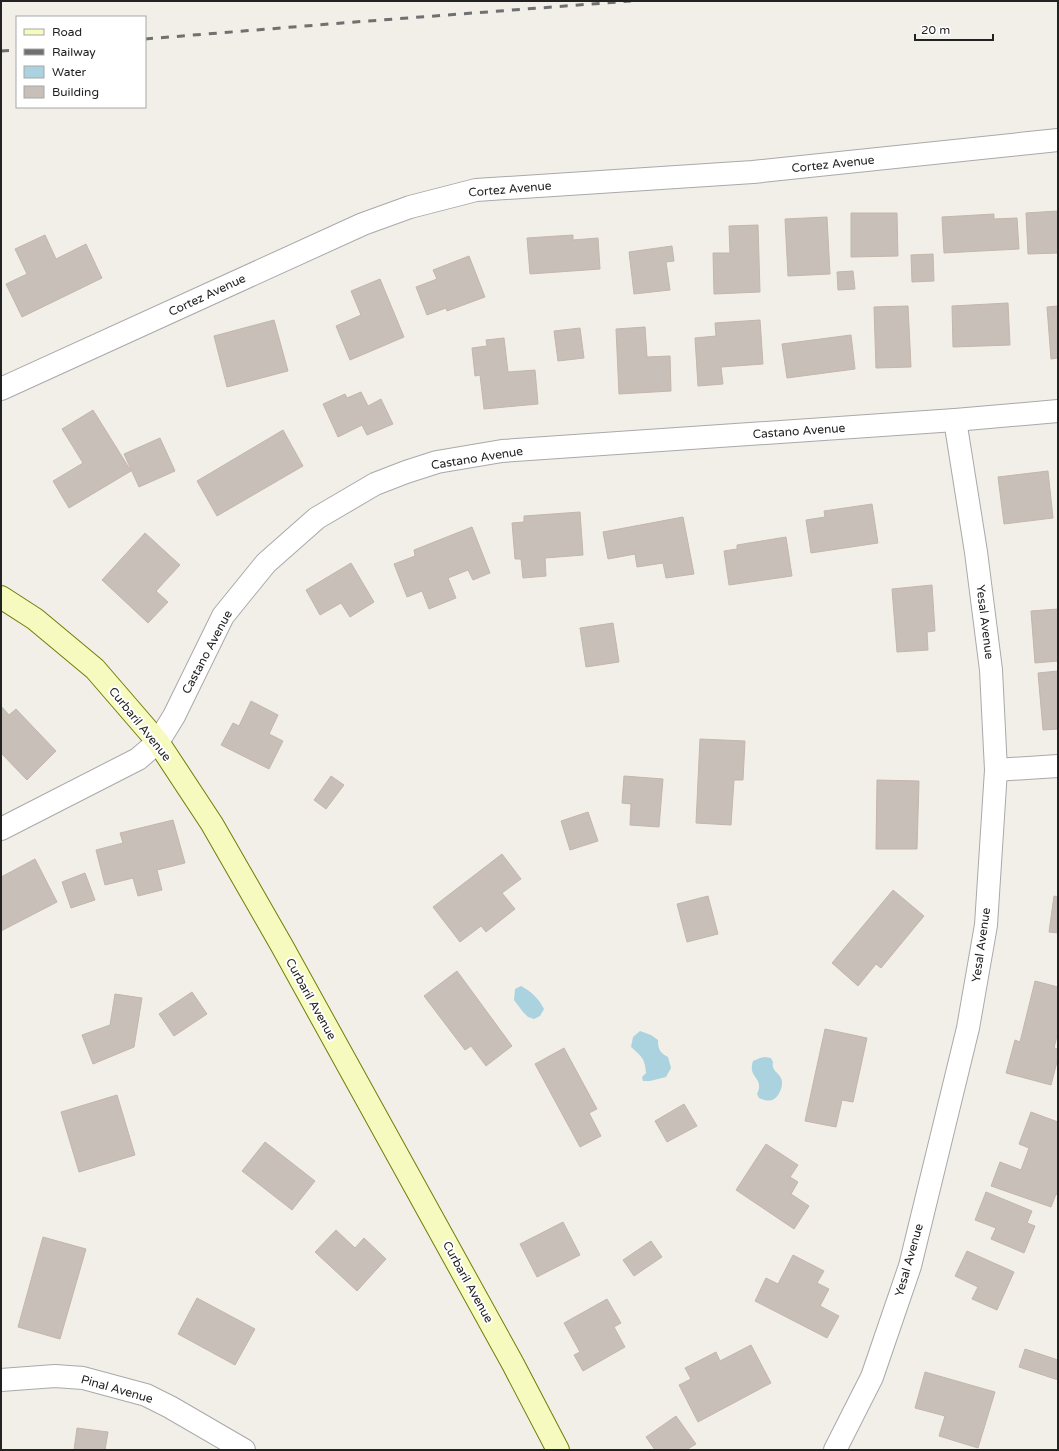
<svg xmlns="http://www.w3.org/2000/svg" width="1059" height="1451" font-family="'Varela Round',sans-serif">
  <rect width="100%" height="100%" fill="#f2efe9"/>
  <g fill="#aad3df">
    <path d="M521,986C532,992 538,998 544,1009L540,1016L534,1019L528,1017L523,1012L514,1000L515,989Z"/>
    <path d="M640,1031L651,1035L658,1040C658,1049 660,1053 668,1057L671,1068L666,1077L650,1081H643L642,1077L646,1073C645,1058 641,1056 631,1047L633,1037Z"/>
    <path d="M765,1057L771,1058L773,1062C771,1070 778,1072 781,1078C784,1084 780,1095 774,1099C770,1102 764,1100 759,1098L757,1094C765,1077 747,1079 753,1061L760,1058Z"/>
  </g>
  <g fill="#c7bfb8" stroke="#c4b6ab">
    <polygon points="1058,211 1058,253 1028,254 1026,213"/>
    <polygon points="851,213 897,213 898,256 851,257"/>
    <polygon points="994,214 994,219 1017,218 1019,249 944,253 942,217"/>
    <polygon points="827,217 830,274 788,276 785,219"/>
    <polygon points="758,225 760,292 714,294 713,253 730,253 729,226"/>
    <polygon points="45,235 56,259 86,244 102,278 22,317 6,284 27,274 15,249"/>
    <polygon points="573,235 573,240 598,238 600,269 530,274 527,238"/>
    <polygon points="672,246 674,261 666,262 670,290 634,294 629,252"/>
    <polygon points="933,254 934,281 912,282 911,255"/>
    <polygon points="469,256 485,297 447,311 446,308 427,315 416,287 437,279 433,270"/>
    <polygon points="853,271 855,289 838,290 837,272"/>
    <polygon points="380,279 404,337 350,360 336,326 361,315 351,291"/>
    <polygon points="1008,303 1010,345 953,347 952,306"/>
    <polygon points="908,306 911,367 876,368 874,307"/>
    <polygon points="1058,306 1058,358 1051,359 1047,307"/>
    <polygon points="274,320 288,371 227,387 214,336"/>
    <polygon points="760,320 763,364 721,367 723,384 698,386 695,338 716,336 715,323"/>
    <polygon points="645,327 647,357 670,356 671,391 619,394 616,329"/>
    <polygon points="580,328 584,358 558,361 554,331"/>
    <polygon points="851,335 855,369 787,378 782,344"/>
    <polygon points="504,338 508,372 535,370 538,404 484,409 480,375 475,376 472,348 487,346 486,340"/>
    <polygon points="361,392 368,406 381,399 393,424 367,435 362,425 338,437 323,404 345,394 347,398"/>
    <polygon points="93,410 131,471 69,508 53,481 83,463 62,429"/>
    <polygon points="283,430 303,466 217,516 197,481"/>
    <polygon points="160,438 175,471 139,487 124,454"/>
    <polygon points="1048,471 1053,518 1004,524 998,477"/>
    <polygon points="872,504 878,543 811,553 806,520 825,517 824,511"/>
    <polygon points="580,512 583,555 545,558 546,576 523,578 521,559 515,559 512,523 524,522 524,516"/>
    <polygon points="683,517 694,574 666,578 663,563 637,567 635,554 608,559 603,532"/>
    <polygon points="472,527 490,573 473,580 468,570 448,578 456,598 429,609 422,591 407,597 394,564 415,556 414,550"/>
    <polygon points="145,533 180,565 156,591 168,602 148,623 102,580"/>
    <polygon points="786,537 792,576 729,585 724,551 737,549 737,545"/>
    <polygon points="351,563 374,602 350,617 341,603 320,615 306,590"/>
    <polygon points="932,585 935,631 927,632 928,650 897,652 892,589"/>
    <polygon points="1058,609 1058,661 1035,663 1031,611"/>
    <polygon points="613,623 619,662 586,667 580,628"/>
    <polygon points="1058,671 1058,729 1043,730 1038,673"/>
    <polygon points="251,701 278,715 269,734 283,741 269,769 221,745 233,723 239,726"/>
    <polygon points="1,706 9,715 16,709 56,751 27,780 1,753"/>
    <polygon points="700,739 745,741 743,780 734,780 731,825 696,823"/>
    <polygon points="331,776 344,785 326,809 314,800"/>
    <polygon points="624,776 663,779 659,827 630,825 631,804 622,803"/>
    <polygon points="877,780 919,781 917,849 876,849"/>
    <polygon points="588,812 598,841 570,850 561,821"/>
    <polygon points="173,820 185,863 157,870 162,890 138,896 133,878 105,885 96,850 123,843 120,833"/>
    <polygon points="502,854 521,879 502,893 515,909 486,932 481,926 460,942 433,907"/>
    <polygon points="35,859 57,902 1,931 1,877"/>
    <polygon points="85,873 95,900 71,908 62,882"/>
    <polygon points="893,890 924,916 881,968 876,964 858,986 832,963"/>
    <polygon points="708,896 718,934 687,942 677,904"/>
    <polygon points="1054,896 1058,897 1058,933 1049,932"/>
    <polygon points="457,971 512,1046 486,1066 471,1046 465,1050 424,996"/>
    <polygon points="1035,981 1058,987 1058,1032 1054,1048 1058,1049 1058,1058 1051,1085 1006,1073 1015,1040 1020,1042"/>
    <polygon points="192,992 207,1014 174,1036 159,1014"/>
    <polygon points="115,994 142,998 134,1047 93,1064 82,1035 110,1025"/>
    <polygon points="825,1029 867,1038 853,1102 842,1100 836,1127 805,1121"/>
    <polygon points="564,1048 597,1109 589,1113 601,1136 580,1147 535,1064"/>
    <polygon points="117,1095 135,1155 79,1172 61,1112"/>
    <polygon points="684,1104 697,1126 667,1142 655,1121"/>
    <polygon points="1031,1112 1058,1122 1058,1195 1056,1194 1051,1207 991,1186 1000,1162 1021,1170 1029,1148 1019,1144"/>
    <polygon points="265,1142 315,1181 292,1210 242,1171"/>
    <polygon points="766,1144 798,1165 790,1177 798,1182 791,1194 809,1206 794,1229 736,1190"/>
    <polygon points="986,1192 1032,1211 1027,1223 1035,1226 1024,1253 991,1239 996,1228 975,1220"/>
    <polygon points="563,1222 580,1255 537,1277 520,1244"/>
    <polygon points="336,1230 355,1248 364,1238 386,1259 357,1291 315,1252"/>
    <polygon points="43,1237 86,1249 60,1339 18,1327"/>
    <polygon points="651,1241 662,1257 634,1276 623,1260"/>
    <polygon points="967,1251 1014,1272 997,1310 972,1299 978,1287 955,1276"/>
    <polygon points="793,1255 824,1271 817,1283 829,1289 820,1306 839,1316 827,1338 755,1301 766,1278 778,1284"/>
    <polygon points="197,1298 255,1329 235,1365 178,1334"/>
    <polygon points="607,1299 621,1323 614,1327 625,1347 583,1371 574,1355 580,1352 564,1323"/>
    <polygon points="751,1345 771,1383 698,1422 679,1385 691,1379 685,1368 716,1352 720,1361"/>
    <polygon points="1025,1349 1058,1360 1058,1380 1019,1367"/>
    <polygon points="925,1372 995,1392 978,1448 939,1436 945,1416 915,1408"/>
    <polygon points="676,1416 696,1444 686,1450 655,1450 646,1437"/>
    <polygon points="77,1428 108,1432 105,1450 74,1450"/>
  </g>
  <g fill="none" stroke-linecap="round" stroke-linejoin="round">
    <g stroke="#a9a9a9" stroke-width="24">
      <g id="street">
        <polyline points="1,389 363,224 410,207 476,190 753,172 1058,140"/>
        <polyline points="996,770 1058,766"/>
        <polyline points="1,829 138,759 158,742 174,716 223,616 266,563 317,518 375,484 406,472 437,462 502,451 955,420 1058,411"/>
        <polyline points="1,1380 55,1376 83,1378 146,1395 170,1407 244,1450"/>
        <polyline points="835,1450 872,1377 910,1266 968,1028 986,925 996,770 991,670 976,552 955,420"/>
      </g>
    </g>
    <g stroke="#707d05" stroke-width="24">
      <polyline id="secondary" points="1,597 35,619 95,669 158,742 212,824 282,946 513,1364 558,1450"/>
    </g>
    <use href="#street" stroke="#fff" stroke-width="22"/>
    <use href="#secondary" stroke="#f7fabf" stroke-width="22"/>
    <g stroke="#707070" stroke-width="3" stroke-dasharray="8 8" stroke-linecap="butt">
      <polyline points="145,39 342,23 631,1"/>
      <polyline points="1,51 17,50"/>
    </g>
  </g>
  <g text-anchor="middle" dominant-baseline="central" stroke-width="4" stroke-linejoin="round" paint-order="stroke">
    <g font-size="12" fill="#222" stroke="#fff">
      <text transform="translate(833 164) rotate(-6)">Cortez Avenue</text>
      <text transform="translate(510 189) rotate(-5)">Cortez Avenue</text>
      <text transform="translate(207 295) rotate(-25)">Cortez Avenue</text>
      <text transform="translate(799 431) rotate(-4)">Castano Avenue</text>
      <text transform="translate(477 458) rotate(-9)">Castano Avenue</text>
      <text transform="translate(985 622) rotate(83)">Yesal Avenue</text>
      <text transform="translate(207 652) rotate(-62)">Castano Avenue</text>
      <text transform="translate(140 724) rotate(51)">Curbaril Avenue</text>
      <text transform="translate(981 945) rotate(-82)">Yesal Avenue</text>
      <text transform="translate(311 999) rotate(61)">Curbaril Avenue</text>
      <text transform="translate(909 1260) rotate(-74)">Yesal Avenue</text>
      <text transform="translate(468 1282) rotate(61)">Curbaril Avenue</text>
      <text transform="translate(117 1389) rotate(16)">Pinal Avenue</text>
    </g>
  </g>
  <rect width="1059" height="1451" fill="none" stroke="#222222" stroke-width="4"/>
  <rect x="16" y="16" width="130" height="92" fill="#ffffff" stroke="#a7a7a7"/>
  <rect x="24" y="29" width="20" height="6" fill="#f7fabf" stroke="#a7a7a7"/>
  <text x="52" y="36" font-size="12" fill="#222222">Road</text>
  <rect x="24" y="49" width="20" height="6" fill="#707070" stroke="#a7a7a7"/>
  <text x="52" y="56" font-size="12" fill="#222222">Railway</text>
  <rect x="24" y="66" width="20" height="12" fill="#aad3df" stroke="#a7a7a7"/>
  <text x="52" y="76" font-size="12" fill="#222222">Water</text>
  <rect x="24" y="86" width="20" height="12" fill="#c7bfb8" stroke="#a7a7a7"/>
  <text x="52" y="96" font-size="12" fill="#222222">Building</text>
  <path d="M915 34v6h78v-6" fill="none" stroke="#222222" stroke-width="2"/>
  <text x="921" y="34" font-size="12" fill="#222222" stroke="#ffffff" stroke-width="3" paint-order="stroke">20 m</text>
</svg>
